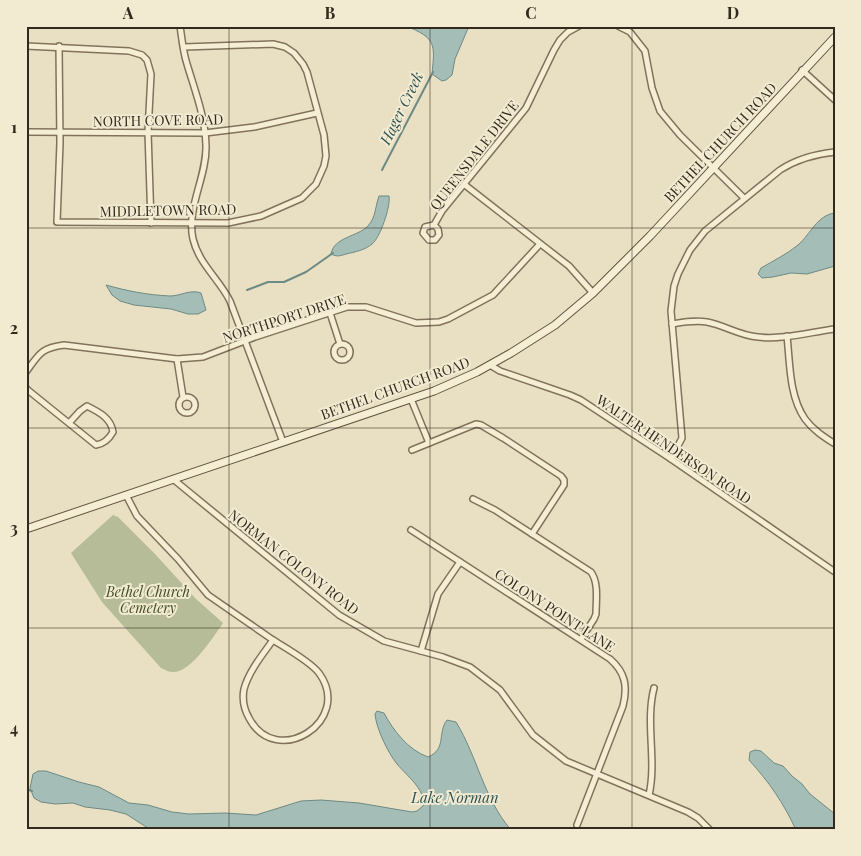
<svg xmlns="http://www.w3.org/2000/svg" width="861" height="856" font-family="'Playfair Display',serif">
  <rect width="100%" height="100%" fill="#e9e0c3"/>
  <path fill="#b5bc97" d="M113,515L118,517L155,554L196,599L223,623C214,636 190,674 172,672C168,672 164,669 161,668L102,602L71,553Z"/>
  <g fill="#a5bdb7" stroke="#6d8a84">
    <path d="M406,26H469L455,59L452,75L446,80L442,81L432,74C435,44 436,38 406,26Z"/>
    <path d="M379,196H389C391,206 380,238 372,244C365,250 355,252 346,254C340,256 337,257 331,254C334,237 357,237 368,226C376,217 375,207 379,196Z"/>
    <path d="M835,213V266L807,274L791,273L773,277L762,278L758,274L761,268C773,261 787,254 798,245C810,235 817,215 835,213Z"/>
    <path d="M106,285C127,291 148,295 170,296C181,296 190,289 201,293L206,310L198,314H188L171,309L134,305L120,301L112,295Z"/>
    <path d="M377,711L384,713C393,730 408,750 428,757C447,749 437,733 447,720L456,722C478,758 483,797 511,830H151L126,814L110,810L85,807L73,803L55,804L41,802L34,798L30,788L33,774L38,771H46L79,782L99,787L129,803L148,805L172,812L189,814L225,813L256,815L301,801L321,800L359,803L412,812L417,811L424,805C424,788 407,776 397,764C388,753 376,728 375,714Z"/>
    <path d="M755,750L761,751L774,763L783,766L792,776L802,784L810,794L835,814V830H796C783,802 769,782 749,760L750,752Z"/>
  </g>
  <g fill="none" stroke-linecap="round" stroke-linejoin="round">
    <g stroke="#6d8a84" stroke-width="2">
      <polyline points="382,170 433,72"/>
      <polyline points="247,290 268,282 284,282 306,272 333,253"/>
      <polyline points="26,789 32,791"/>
    </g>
    <g stroke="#82725c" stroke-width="8">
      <g id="street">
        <path d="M180,26C182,39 183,52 187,64C195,91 205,116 206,145C207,177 186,208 193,239C199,264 219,279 230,301L283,442"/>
        <polyline points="618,26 630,32 645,51 652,88 660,111 680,135 744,198"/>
        <polyline points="26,46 129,51 142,55 147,60 151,74 148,132 151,223"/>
        <polyline points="59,46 60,143 57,222 228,223 261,216 302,198 316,184 324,166 326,156 324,135 307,72 303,64 294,53 285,47 273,44 184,47"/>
        <polyline points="802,70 835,100"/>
        <polyline points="26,132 205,133 254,127 317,113"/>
        <polyline points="465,185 569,266 593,293"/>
        <polyline points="434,225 438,229 439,235 435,240 429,240 423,233 425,227 434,225 442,211 526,108 554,50 560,40 568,32 579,26"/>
        <polyline points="330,313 340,344"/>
        <path d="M672,324C684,322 695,320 707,322C724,325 740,336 758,337C783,340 810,332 835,329"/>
        <path d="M787,336C790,363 789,396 805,419C813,430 824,437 835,444"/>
        <circle cx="342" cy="352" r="8"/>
        <polyline points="177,359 183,397"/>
        <polyline points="490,365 500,371 570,395 581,400 671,459 835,572"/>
        <path d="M26,372C39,354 41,348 64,345L177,359L203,357L255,337L347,307H366L416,323L439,322L448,319L493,295L540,244"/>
        <path d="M26,388L29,391L96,445C104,444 109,439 113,432C111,418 99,412 87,406L80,411L69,423"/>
        <circle cx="187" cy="405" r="8"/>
        <polyline points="411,399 429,443"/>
        <polyline points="412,450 476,424 481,425 503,438 561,476 564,480 564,485 532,534"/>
        <path d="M671,459L682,438L671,311L674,286L678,274L690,250L705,231L780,170C797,159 815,154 835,152"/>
        <polyline points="173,479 339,615 384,641 443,657 470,667 500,690 533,735 566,761 688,812 698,818 710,830"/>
        <polyline points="126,495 137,516 178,559 208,595 273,640"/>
        <path d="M473,499L495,510L591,572C599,583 596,601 596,614L594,619L581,639"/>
        <path d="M411,530L610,659C625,672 628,686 623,706L577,825"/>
        <path d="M273,640C286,648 311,662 319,673C354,721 276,770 249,718C244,709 242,699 244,689C249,671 263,654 273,640Z"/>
        <polyline points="421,651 438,594 460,562"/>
        <path d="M649,795C657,760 645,723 654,688"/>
      </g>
    </g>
    <g stroke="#64543f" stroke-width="9">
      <polyline id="secondary" points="26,529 434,391 477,372 511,353 555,325 593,293 650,236 835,37"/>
    </g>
    <use href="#street" stroke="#f5eed5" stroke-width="5"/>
    <use href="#secondary" stroke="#f5eed5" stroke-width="7"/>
  </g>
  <path fill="none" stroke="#332a1e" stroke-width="1" stroke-opacity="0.55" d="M229,26V830M430,26V830M632,26V830M26,228H835M26,428H835M26,628H835"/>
  <g text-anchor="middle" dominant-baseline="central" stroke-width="4" stroke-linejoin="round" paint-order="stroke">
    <g font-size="14" fill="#332a1e" stroke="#f2ebd2">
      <text transform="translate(158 120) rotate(-1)">NORTH COVE ROAD</text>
      <text transform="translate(720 142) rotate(-47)">BETHEL CHURCH ROAD</text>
      <text transform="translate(474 155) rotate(-52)">QUEENSDALE DRIVE</text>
      <text transform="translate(168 210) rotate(-1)">MIDDLETOWN ROAD</text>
      <text transform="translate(284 318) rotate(-18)">NORTHPORT DRIVE</text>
      <text transform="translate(395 388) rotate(-20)">BETHEL CHURCH ROAD</text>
      <text transform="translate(674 449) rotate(34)">WALTER HENDERSON ROAD</text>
      <text transform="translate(294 562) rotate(38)">NORMAN COLONY ROAD</text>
      <text transform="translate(555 610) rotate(33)">COLONY POINT LANE</text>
    </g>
    <g font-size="14" font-style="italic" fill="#414e27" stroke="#f2ebd2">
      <text x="148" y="591">Bethel Church<tspan x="148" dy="16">Cemetery</tspan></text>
    </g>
    <g font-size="15" font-style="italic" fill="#2f5252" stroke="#f2ebd2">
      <text transform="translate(401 108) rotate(-64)">Hager Creek</text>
      <text x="455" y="797">Lake Norman</text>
    </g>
  </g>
  <rect width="861" height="856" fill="none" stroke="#f2ebd2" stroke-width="55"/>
  <rect x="28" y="28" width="806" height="800" fill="none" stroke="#332a1e" stroke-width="2"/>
  <g font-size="16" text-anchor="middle" font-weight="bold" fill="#332a1e">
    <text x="128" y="19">A</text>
    <text x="330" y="19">B</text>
    <text x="531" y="19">C</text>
    <text x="733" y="19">D</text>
    <text x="14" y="133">1</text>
    <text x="14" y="334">2</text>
    <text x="14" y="534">3</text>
    <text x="14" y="734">4</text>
  </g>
</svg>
